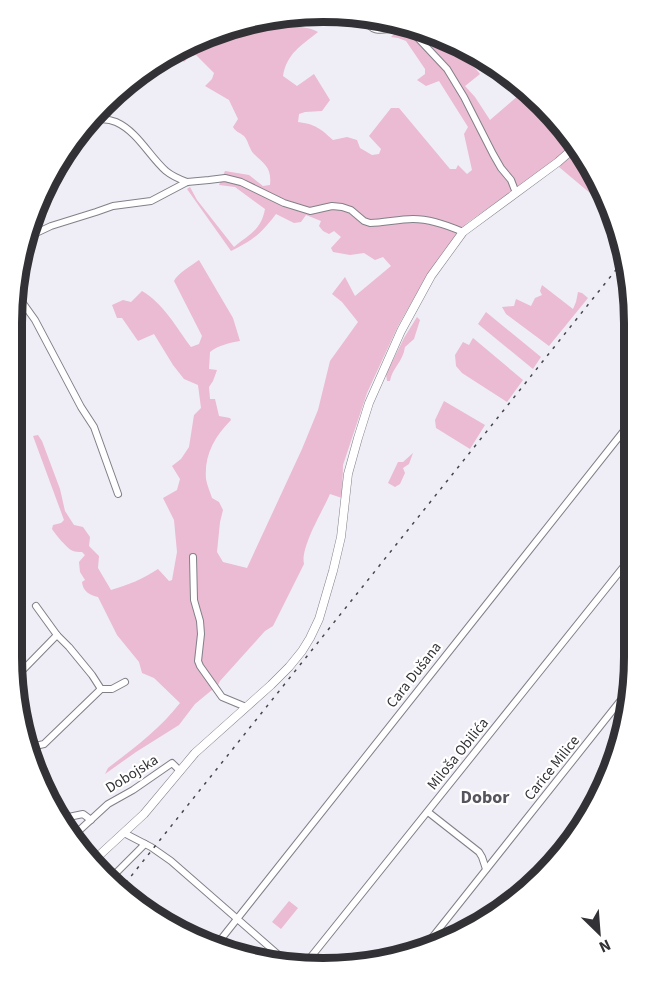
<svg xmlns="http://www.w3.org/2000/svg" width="647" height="981" font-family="'Source Sans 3',sans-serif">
  <rect width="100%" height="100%" fill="#efeef7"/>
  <g fill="#ebbad3">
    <path d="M293,15L297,26C304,28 312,28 318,32C301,46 287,53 283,76L297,86L314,74L330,100L322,111L305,112L299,114L298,122C315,124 321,129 333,140L347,137L357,140L360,148L372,155L379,154L381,149L369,136L391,108H399L450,169H456L458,165L467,174L472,170L464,134L468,127L439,81L426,86L417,80L425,74V69L406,41L398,38L391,37L401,27L406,26L424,29L459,49L480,74L465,86L475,97L490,120L527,88L529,90L603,186L609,209L553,162L467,223L423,282L398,326L367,393L343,465L342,498L330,494C323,510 300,548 304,564L273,626L265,631L220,681L218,685L195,704L179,725L136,752L105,774L108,768C135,747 159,730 180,703L154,678L142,673L139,662L117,635L98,597C90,595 83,592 82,582L85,580L80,572L79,562L85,555L82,552C79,552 74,552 71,550C66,547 56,535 52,529L53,525L61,523L64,520L33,436L38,435L42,441L60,489L65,511L74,525L83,527L90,537L89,546L99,556L98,568L111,590C128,585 143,579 158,569L169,581L172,580L177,552L174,520L163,498L177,490L180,479L172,466L181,459L189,447L194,415L201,408L198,385L184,379L173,365L154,334L138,341L122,318H117L112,305L123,300L131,302L142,291C164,304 176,327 191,347L199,344L202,336L174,281C177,274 192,265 199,260L233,318L240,341C229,343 219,345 210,352L209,369L217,370L213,381L209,387L210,399H215L219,416L230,418L231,420C214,437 204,456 206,479C207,485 210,492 212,498L219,502L223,510L220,522L217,552L223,562L247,568L302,449L318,410L330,361L358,322L342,302L332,294L345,277L355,296L391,266L383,257L375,260L364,253L350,255L333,252L331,248L341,237L334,231L329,234L323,231L319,226L321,221L306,215L301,222L294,223L276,214C260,235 254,239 231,251L187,189L190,187L197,200L234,247C250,234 261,230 265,209L235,187L219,185L225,171L249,175L263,186L270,185C272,167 264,164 253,153C249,148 248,140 244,136C239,132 236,132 233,127L238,119L229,100L205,86L212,79L214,73L196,55L189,57L184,62L175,52L186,44Z"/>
    <polygon points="542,285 573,309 576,302 578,292 582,293 588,298 549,346 506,314 502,307 514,306 516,299 531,306 535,298 542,295 540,291"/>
    <polygon points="486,312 541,357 533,369 478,324"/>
    <path d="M417,317L420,320L414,339L405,347C403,362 392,368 390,381H387L386,374L404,338Z"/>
    <polygon points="473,338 523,380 507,402 462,373 456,366 455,355 463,342 469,345"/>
    <polygon points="444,401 485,425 470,449 436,428 435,420"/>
    <polygon points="413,453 409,464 403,468 405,473 400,484 395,487 388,483 398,462 403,462"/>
    <polygon points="289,901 298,908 281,929 272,922"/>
  </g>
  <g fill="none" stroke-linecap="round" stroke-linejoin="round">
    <g stroke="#818088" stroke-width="8">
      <g id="minor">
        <path d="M367,21C372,35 387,28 398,29C405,30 412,33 417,37L447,69L464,97L493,154L501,168L511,180L516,193"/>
        <path d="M88,120C98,119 107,118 116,122C138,132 149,156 166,171C172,176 179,179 187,182"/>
        <path d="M26,246L34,234L51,226L96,212L113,206L151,201L187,182L209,180L225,178L241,182L284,203L310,211L332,206L342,207L351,210L364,221L370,223C384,223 398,219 413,219C431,219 447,225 463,232"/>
        <polyline points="15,292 35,320 81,407 94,427 118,494"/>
        <polyline points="193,557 194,600 200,621 201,634 198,661 200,666 222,697 246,707"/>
        <polyline points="15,678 57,635"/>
        <polyline points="101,689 112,689 125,682"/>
        <polyline points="27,748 44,744 101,689 92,675 69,647 57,635 36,606"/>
        <polyline points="428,812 479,852 482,857 486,869"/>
        <polyline points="59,819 83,814 91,820"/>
        <polyline points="124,833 151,847 171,861 290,965"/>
        <polyline points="71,838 108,804 133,790 172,763 180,771"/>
        <polyline points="110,879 145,844"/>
        <polyline points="214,948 634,418"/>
        <polyline points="423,949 632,686"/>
        <polyline points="302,968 633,555"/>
      </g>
    </g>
    <g stroke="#818088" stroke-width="9">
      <polyline id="major" points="93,861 144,814 195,753 271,685 289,667 302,651 310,638 319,619 333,571 341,537 348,474 358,438 369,403 401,331 431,276 463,232 558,162 574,148"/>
    </g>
    <use href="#minor" stroke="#fff" stroke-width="6"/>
    <use href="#major" stroke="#fff" stroke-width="8"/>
    <polyline stroke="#464549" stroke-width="1.5" stroke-dasharray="3 6" stroke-linecap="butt" points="120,890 623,261"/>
  </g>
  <g text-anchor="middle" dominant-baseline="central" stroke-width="4.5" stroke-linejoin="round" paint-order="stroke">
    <g font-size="15" fill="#323135" stroke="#fff">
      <text transform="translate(414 675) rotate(-52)">Cara Dušana</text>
      <text transform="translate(458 754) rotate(-51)">Miloša Obilića</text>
      <text transform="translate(552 768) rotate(-51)">Carice Milice</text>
      <text transform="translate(132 774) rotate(-32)">Dobojska</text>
    </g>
    <g font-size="18" font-weight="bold" fill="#56545c" stroke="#fff">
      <text x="485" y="797">Dobor</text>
    </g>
  </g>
  <path d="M0 0H647V981H0ZM323 22H323A301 301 0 0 1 624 323V657A301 301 0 0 1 323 958H323A301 301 0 0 1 22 657V323A301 301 0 0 1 323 22Z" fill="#fff" fill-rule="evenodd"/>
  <path fill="none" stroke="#323135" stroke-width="8" d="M323 22H323A301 301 0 0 1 624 323V657A301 301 0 0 1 323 958H323A301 301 0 0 1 22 657V323A301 301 0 0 1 323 22Z"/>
  <g transform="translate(599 933) rotate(155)" stroke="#ffffff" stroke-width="4.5" paint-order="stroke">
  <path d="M0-4.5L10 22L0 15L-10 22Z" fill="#323135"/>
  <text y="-9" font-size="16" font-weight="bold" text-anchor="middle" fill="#323135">N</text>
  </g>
</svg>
